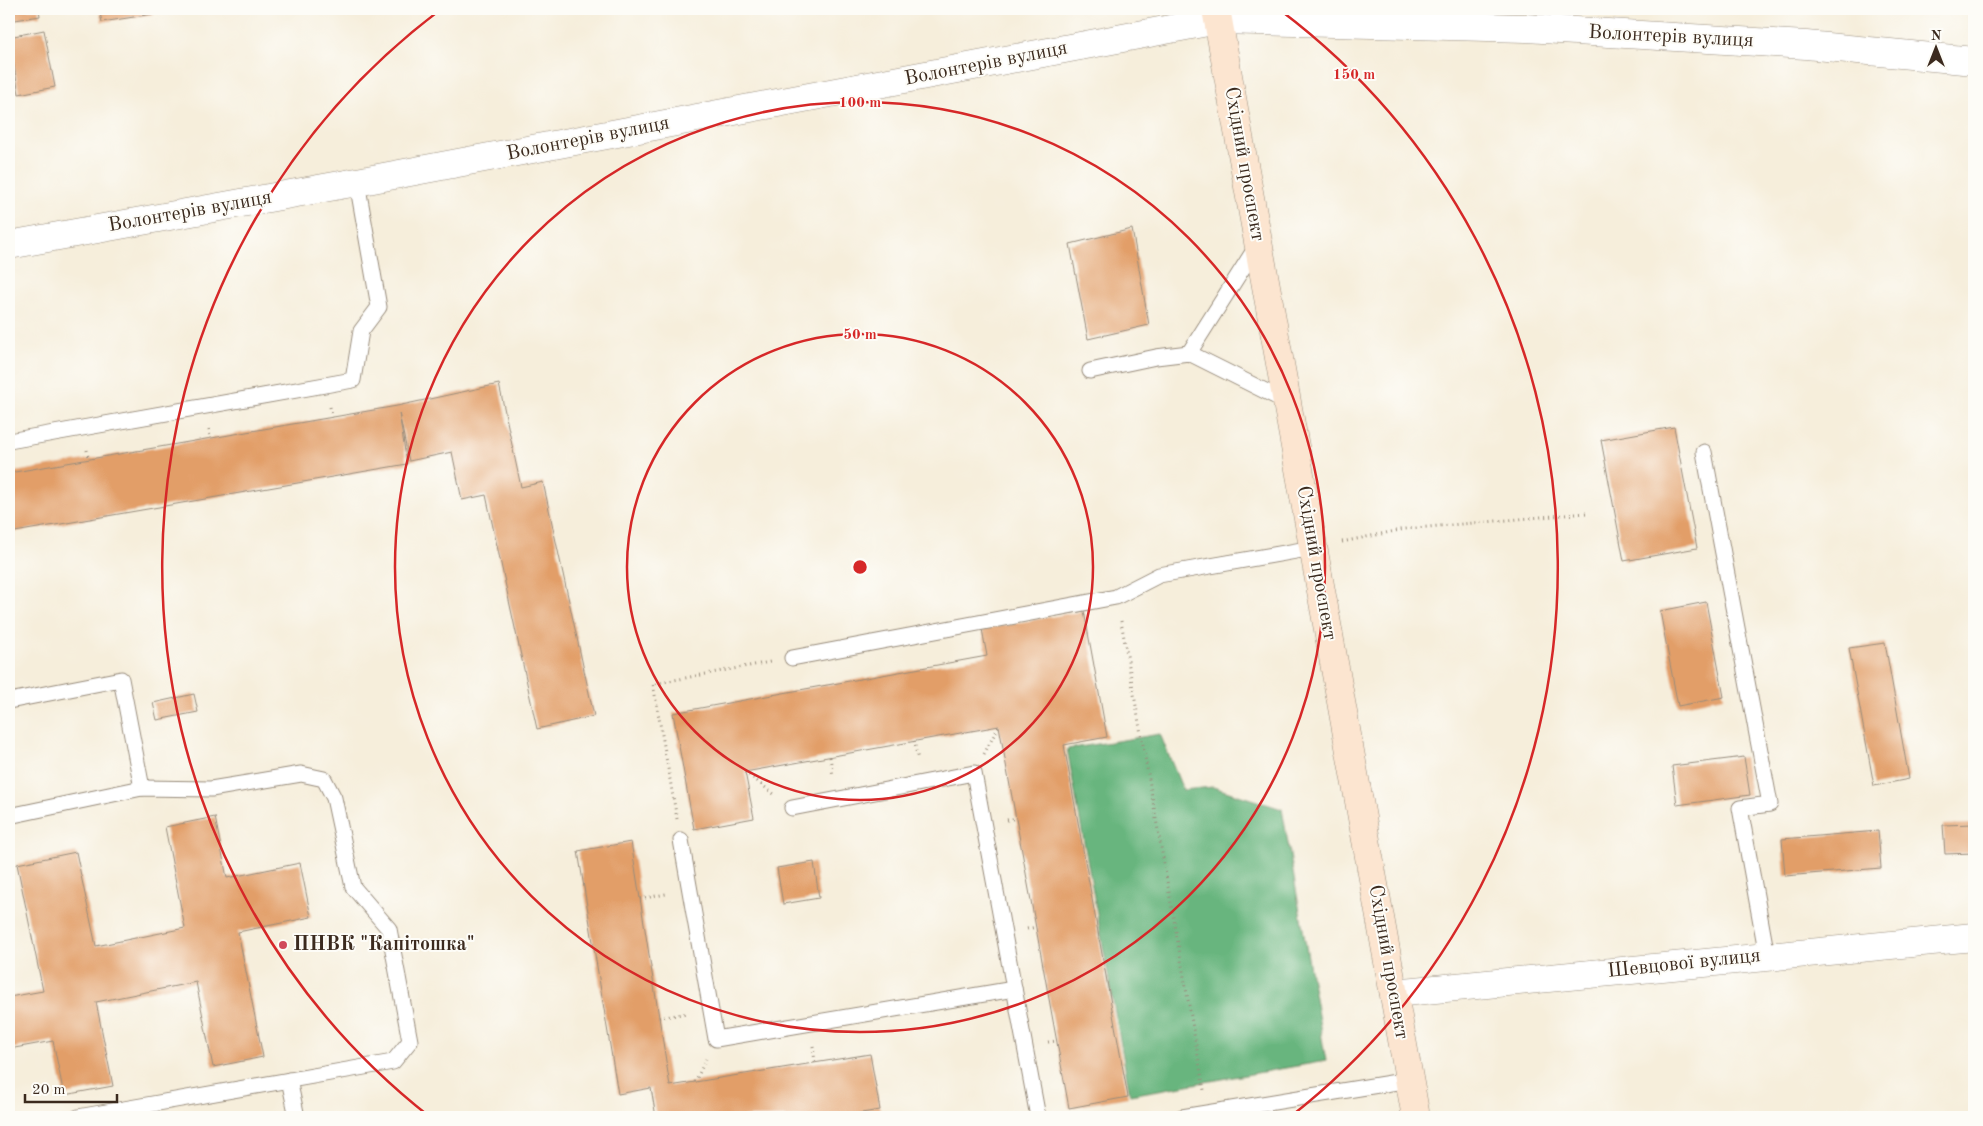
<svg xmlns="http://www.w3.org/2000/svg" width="1983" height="1126" font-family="'Old Standard TT',serif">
  <rect width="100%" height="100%" fill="#fdfcf7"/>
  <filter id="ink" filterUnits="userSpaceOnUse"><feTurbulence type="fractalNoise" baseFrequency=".02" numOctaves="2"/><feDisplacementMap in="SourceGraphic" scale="10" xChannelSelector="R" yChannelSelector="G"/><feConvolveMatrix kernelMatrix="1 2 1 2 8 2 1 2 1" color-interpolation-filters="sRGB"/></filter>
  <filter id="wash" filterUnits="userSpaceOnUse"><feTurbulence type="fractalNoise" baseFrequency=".0096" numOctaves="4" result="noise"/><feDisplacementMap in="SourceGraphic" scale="20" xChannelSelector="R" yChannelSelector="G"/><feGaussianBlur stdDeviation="1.12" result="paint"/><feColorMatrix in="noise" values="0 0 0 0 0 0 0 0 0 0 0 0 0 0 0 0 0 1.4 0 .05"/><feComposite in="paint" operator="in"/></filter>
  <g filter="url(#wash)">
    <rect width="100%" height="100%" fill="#f6eedb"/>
    <polygon fill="#68b57e" stroke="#52704e" points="1160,734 1183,790 1213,787 1282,809 1326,1061 1130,1095 1067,749"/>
    <g id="blocks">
      <g fill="#e29e67">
        <polygon points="9,9 39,9 40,16 9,21"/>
        <polygon points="99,9 152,9 153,14 102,22"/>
        <polygon points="44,30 55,87 19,94 9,37"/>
        <polygon points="1132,229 1149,325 1088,339 1070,244"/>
        <polygon points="499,384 521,487 543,482 594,716 537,729 486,495 462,500 452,452 409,461 399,413 407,464 9,533 9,473 397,406"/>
        <polygon points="1674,427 1697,548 1624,561 1601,440"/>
        <polygon points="1706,602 1724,697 1678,706 1660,611"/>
        <polygon points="1084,611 1107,737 1064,745 1128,1097 1069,1108 999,726 745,772 754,818 694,829 673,713 987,656 982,629"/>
        <polygon points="1885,643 1909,779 1874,786 1849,648"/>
        <polygon points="194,694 198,712 157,720 153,703"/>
        <polygon points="1744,757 1750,795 1677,805 1672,766"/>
        <polygon points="215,817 227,878 300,863 311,917 238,932 263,1057 213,1067 196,982 96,1002 113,1086 64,1095 53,1041 9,1049 9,997 43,991 17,864 76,852 96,946 185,928 165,827"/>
        <polygon points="1974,824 1974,853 1945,854 1943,825"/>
        <polygon points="1878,831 1881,868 1785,876 1782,839"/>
        <polygon points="631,842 670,1086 870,1054 880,1110 837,1117 656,1117 651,1088 618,1094 578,851"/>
        <polygon points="814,862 819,898 783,904 777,868"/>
      </g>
    </g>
  </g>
  <g filter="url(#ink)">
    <use href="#blocks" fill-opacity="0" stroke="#988c7c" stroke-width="1"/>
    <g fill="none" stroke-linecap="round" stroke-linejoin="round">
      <g stroke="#988c7c" stroke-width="17">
        <g id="service">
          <polyline points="1189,353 1258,244"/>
          <polyline points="1090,371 1156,357 1189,353 1287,402"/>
          <polyline points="9,441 353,380 361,331 379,307 357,182"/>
          <polyline points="1704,452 1770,804 1740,808 1767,956"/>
          <polyline points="792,658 1116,597 1159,575 1313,548"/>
          <polyline points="9,701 121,679 142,788"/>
          <polyline points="792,808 974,773 1038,1117"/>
          <polyline points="9,816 142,788 211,789 301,774 324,779 334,798 353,887 389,929 410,1041 393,1062 78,1117"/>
          <polyline points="681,840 716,1039 1014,989"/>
          <polyline points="289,1080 297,1117"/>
          <polyline points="1182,1117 1409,1080"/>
        </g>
      </g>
      <g stroke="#988c7c" stroke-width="29">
        <g id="minor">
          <polyline points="1218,20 1526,28 1806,45 1974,61"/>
          <polyline points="1394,993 1974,937"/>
        </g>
      </g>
      <g stroke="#988c7c" stroke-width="29">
        <polyline id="tertiary" points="9,245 357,182 1218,20"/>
      </g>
      <g stroke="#988c7c" stroke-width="29">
        <polyline id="secondary" points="1216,9 1416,1117"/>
      </g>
      <g stroke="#988c7c" stroke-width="3" stroke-dasharray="1 4" stroke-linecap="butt">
        <polyline points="330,407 332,417"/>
        <polyline points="209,429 210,438"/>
        <polyline points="87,450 88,459"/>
        <polyline points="1342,542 1405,529 1587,513"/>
        <polyline points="1121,621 1204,1090"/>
        <polyline points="914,741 918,760"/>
        <polyline points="984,754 999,726"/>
        <polyline points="830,757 833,776"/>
        <polyline points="745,772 774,794"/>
        <polyline points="677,819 653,684 770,662"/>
        <polyline points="1007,820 1016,818"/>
        <polyline points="640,899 666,894"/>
        <polyline points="1027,929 1036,927"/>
        <polyline points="659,1018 688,1013"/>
        <polyline points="1048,1042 1057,1041"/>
        <polyline points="813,1046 815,1062"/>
        <polyline points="695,1082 706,1059"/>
      </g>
      <use href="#service" stroke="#fff" stroke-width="15"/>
      <use href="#minor" stroke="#fff" stroke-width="28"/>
      <use href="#tertiary" stroke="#fff" stroke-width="28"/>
      <use href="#secondary" stroke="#fce5d0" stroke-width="28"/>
    </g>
  </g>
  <g fill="none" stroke="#d62828" stroke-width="2.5">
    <circle cx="860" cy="567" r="233"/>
    <circle cx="860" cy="567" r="465"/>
    <path d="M430 1117A698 698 0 0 1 440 10M1280 10A698 698 0 0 1 1290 1117"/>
  </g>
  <circle fill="#d1495b" stroke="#fdfcf7" stroke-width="2" cx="283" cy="945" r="5"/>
  <g text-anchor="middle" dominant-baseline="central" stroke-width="4" stroke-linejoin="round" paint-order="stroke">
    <g font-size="20" fill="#3b2a1e" stroke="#fdfcf7">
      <text transform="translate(1671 37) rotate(3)">Волонтерів вулиця</text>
      <text transform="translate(986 64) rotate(-11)">Волонтерів вулиця</text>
      <text transform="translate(588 139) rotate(-11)">Волонтерів вулиця</text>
      <text transform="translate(1244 164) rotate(80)">Східний проспект</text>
      <text transform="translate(190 212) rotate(-10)">Волонтерів вулиця</text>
      <text transform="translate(1316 563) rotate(80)">Східний проспект</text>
      <text transform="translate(1388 962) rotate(80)">Східний проспект</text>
      <text transform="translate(1684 964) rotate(-6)">Шевцової вулиця</text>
    </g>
    <g font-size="20" font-weight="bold" fill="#3b2a1e" stroke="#fdfcf7" text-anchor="start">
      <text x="293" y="945">ПНВК "Капітошка"</text>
    </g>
  </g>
  <circle cx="860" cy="567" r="8" fill="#d62828" stroke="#fdfcf7" stroke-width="2.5"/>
  <g font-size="15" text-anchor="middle" font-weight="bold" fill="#d62828" stroke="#fdfcf7" stroke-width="4" stroke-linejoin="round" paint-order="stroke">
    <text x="1354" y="79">150 m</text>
    <text x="860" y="107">100 m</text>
    <text x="860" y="339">50 m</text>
  </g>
  <rect width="1983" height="1126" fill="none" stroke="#fdfcf7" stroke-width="30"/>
  <g transform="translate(1936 48)" stroke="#fdfcf7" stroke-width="4" paint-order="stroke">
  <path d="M0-4L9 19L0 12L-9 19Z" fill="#3b2a1e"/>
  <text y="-8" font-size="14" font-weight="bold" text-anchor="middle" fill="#3b2a1e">N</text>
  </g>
  <path d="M25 1094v8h92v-8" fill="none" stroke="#3b2a1e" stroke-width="2.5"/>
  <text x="32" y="1094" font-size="15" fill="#3b2a1e" stroke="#fdfcf7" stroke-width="4" paint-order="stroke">20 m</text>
</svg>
